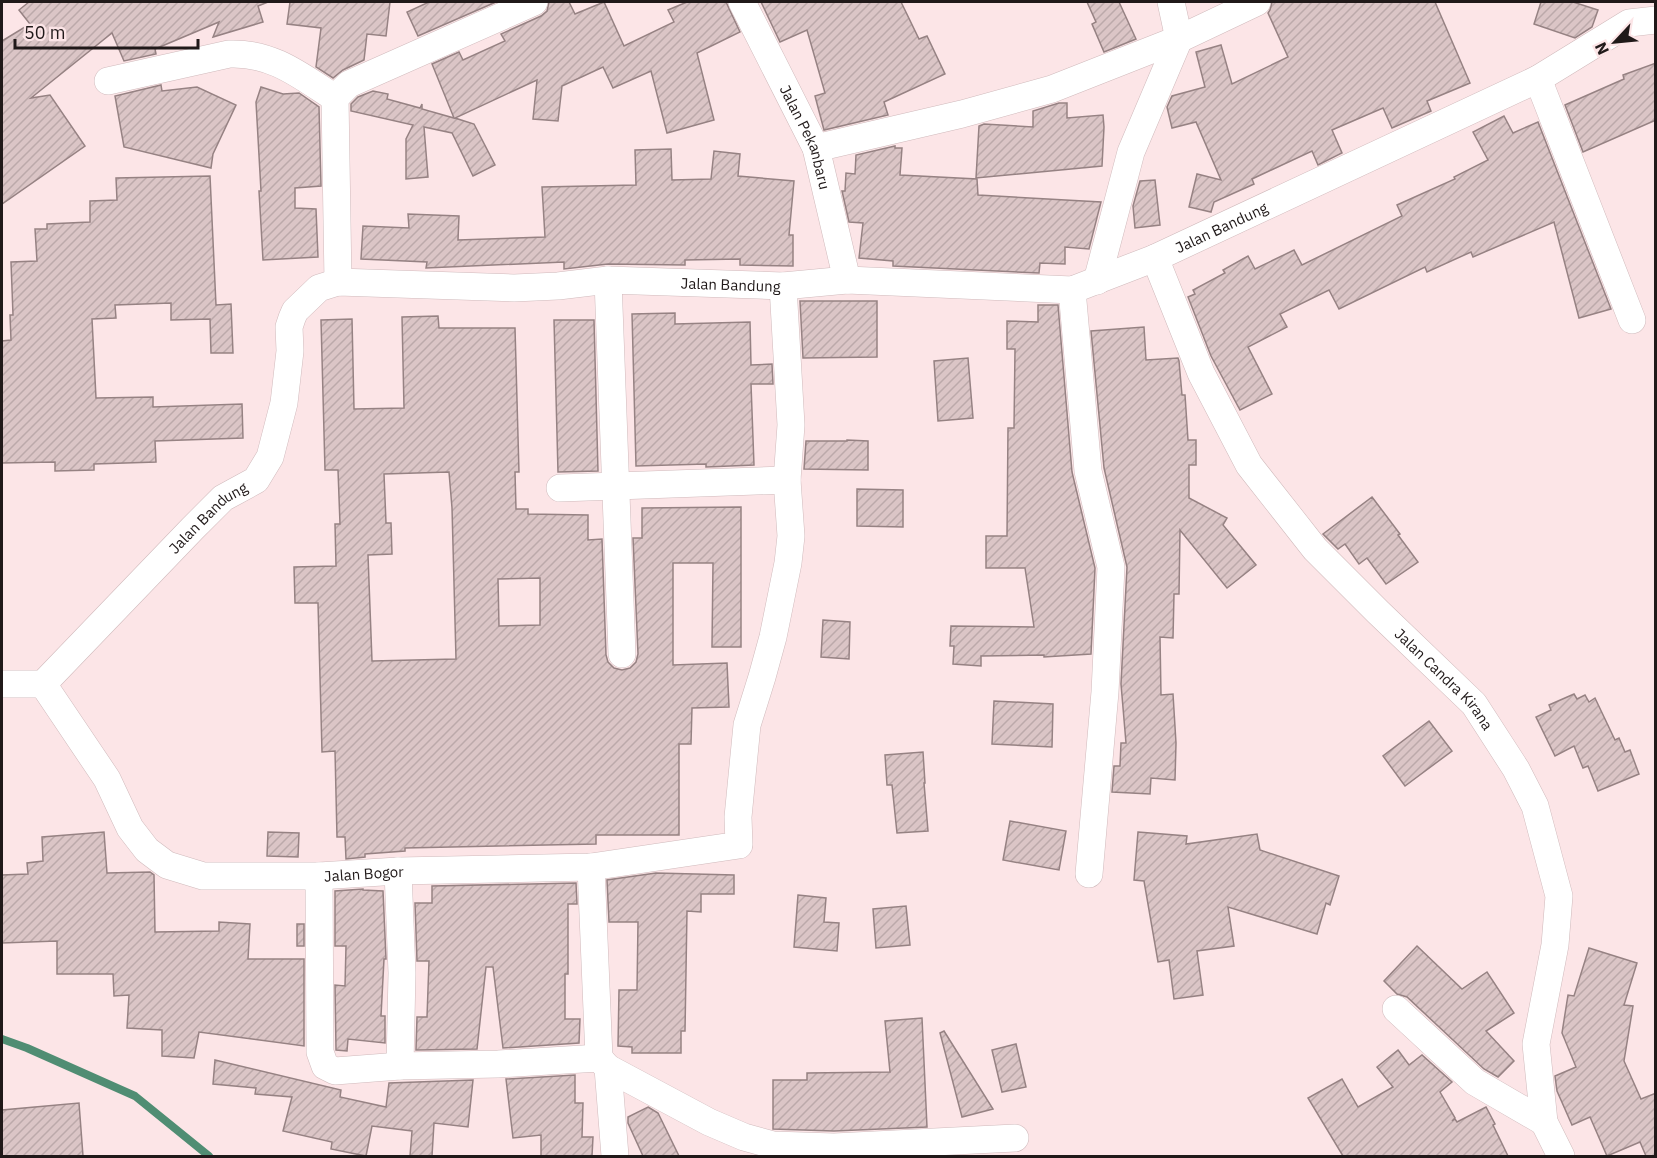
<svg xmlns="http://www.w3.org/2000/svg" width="1657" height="1158" font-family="'IBM Plex Sans',sans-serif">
  <defs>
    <pattern id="building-hatch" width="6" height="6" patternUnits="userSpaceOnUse" patternTransform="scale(1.5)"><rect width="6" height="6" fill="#dbc5c6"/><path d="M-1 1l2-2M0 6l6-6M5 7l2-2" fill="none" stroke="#bca9aa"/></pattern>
  </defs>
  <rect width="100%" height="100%" fill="#fce5e7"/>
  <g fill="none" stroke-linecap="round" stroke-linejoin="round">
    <polyline stroke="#508d73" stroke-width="8" points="2,1039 27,1048 135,1096 209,1156"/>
  </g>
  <g fill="url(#building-hatch)" stroke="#968283" stroke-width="1.5" fill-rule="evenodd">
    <polygon points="29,2 268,2 258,6 263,22 213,37 219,22 155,49 156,54 124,61 112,33 31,98 50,95 85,146 2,204 2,41 30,24 19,10"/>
    <polygon points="290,2 390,2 386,36 367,34 364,60 343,70 333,78 316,67 321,28 287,24"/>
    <polygon points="429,2 496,2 418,36 407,12"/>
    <polygon points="549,2 569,2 575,14 604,2 624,46 674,22 668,10 687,2 726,2 740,32 697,53 714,120 667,133 651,71 613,88 603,67 562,86 558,121 533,119 537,80 455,118 474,124 495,165 473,176 452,133 424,127 428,177 406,179 406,139 413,125 351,111 351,104 358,97 373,91 388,94 387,99 420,108 422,104 422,109 454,118 432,64 459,52 463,60 505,41 501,34 541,16 547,11"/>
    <polygon points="761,2 901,2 919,39 927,36 945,74 884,102 888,115 824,130 815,96 825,93 807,30 780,42"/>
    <polygon points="1087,2 1119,2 1136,39 1104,52 1092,24 1096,22"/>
    <polygon points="1272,2 1435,2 1470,83 1427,101 1431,111 1392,128 1383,108 1332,130 1342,153 1318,165 1312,151 1252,179 1254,184 1214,202 1211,212 1189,207 1197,174 1221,180 1196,122 1172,128 1167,107 1172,96 1205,87 1196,52 1221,45 1232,84 1288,57 1268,13 1270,10"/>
    <polygon points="1541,2 1573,2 1598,10 1592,27 1575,38 1534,24"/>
    <polygon points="1656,63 1656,120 1583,152 1565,105 1624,79 1623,75"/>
    <polygon points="161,85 162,91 197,87 236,105 213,154 211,168 124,147 115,96"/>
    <polygon points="261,87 283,94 299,93 319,107 321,186 295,188 295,208 316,209 318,257 263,260 259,191 261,191 256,102"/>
    <polygon points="1059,103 1067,103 1067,118 1103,115 1104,127 1102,166 976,178 979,126 984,124 1033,127 1033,111"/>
    <polygon points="1504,116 1513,133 1538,122 1611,309 1579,318 1554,222 1473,257 1471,252 1427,272 1425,267 1339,309 1329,290 1280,314 1287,327 1248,347 1272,394 1240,410 1211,356 1188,297 1195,294 1193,290 1225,273 1223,270 1248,256 1255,269 1294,250 1302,265 1402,216 1397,205 1455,179 1454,177 1488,160 1473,132"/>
    <polygon points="895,146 895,148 902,148 900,175 977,179 978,195 1101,202 1089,249 1065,247 1065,264 1040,263 1039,273 893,266 893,261 859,258 863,223 849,222 842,191 845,191 846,173 855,174 856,155"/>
    <polygon points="671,149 672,180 711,179 714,151 740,154 738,176 794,181 789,235 793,235 793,266 740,265 740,259 685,260 685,265 608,264 564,269 564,262 426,268 427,262 361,259 363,226 409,228 408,214 459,216 458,240 545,237 542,187 636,185 635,150"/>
    <polygon points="210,176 216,305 231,304 233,353 211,353 210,319 171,320 171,303 115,305 116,318 92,319 96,398 153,397 153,407 242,404 243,438 155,441 156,462 94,464 94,470 55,471 55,462 2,463 2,341 11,340 10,315 13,315 11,262 37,261 35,229 47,229 47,224 90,222 90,201 117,200 116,178"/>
    <polygon points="1155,180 1160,225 1135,228 1133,206 1140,181"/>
    <polygon points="800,301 877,301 877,357 803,358"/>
    <polygon points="1038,305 1058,305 1072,472 1095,568 1091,654 1044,657 1044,655 981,656 981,666 953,664 954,646 950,646 951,626 1034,627 1025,568 986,568 986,536 1007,536 1008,428 1014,428 1015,349 1007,349 1007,321 1038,322"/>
    <polygon points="675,313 675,324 750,322 751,365 772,364 773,384 751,384 754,465 706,467 706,464 636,466 632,314"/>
    <path d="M438,316L439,328H515L519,472H515L516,509H528V514L588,515V540L602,539L606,655L608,662L614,668L622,670L630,668L636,662L638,654L633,538H642V508L741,507V647H712L713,563H673V665L727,663L729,707L692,708L691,744H679V835H596V844L405,848V851L365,854V857L346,859L345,837H337L335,751L322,752L318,603H295L294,567L336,566L335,524H340L338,470H325L321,320L352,319L354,409L404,408L402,317ZM449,472L452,508L456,659L372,661L368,555L392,554L391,523H386L384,474ZM540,578V625L499,626L498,579Z"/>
    <polygon points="554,320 594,320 598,471 558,472"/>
    <polygon points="1144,327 1146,360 1178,358 1179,361 1182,395 1185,395 1188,440 1196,440 1196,465 1189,465 1189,498 1227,518 1223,525 1256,565 1227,588 1180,530 1179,594 1174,594 1173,638 1160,637 1161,695 1173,694 1176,743 1175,780 1151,778 1150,794 1112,792 1114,766 1120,766 1121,743 1126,743 1121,684 1127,567 1104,468 1091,331"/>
    <polygon points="968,358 973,418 938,421 934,361"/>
    <polygon points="847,440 868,441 868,470 804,469 806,441 847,441"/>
    <polygon points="857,489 903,490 903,527 857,526"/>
    <polygon points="1372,497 1400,534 1398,535 1418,562 1386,584 1367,558 1359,564 1345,544 1338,549 1323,534"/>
    <polygon points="823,620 850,622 849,659 821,657"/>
    <polygon points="1574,694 1577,699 1585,695 1589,702 1595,698 1615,740 1619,738 1625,752 1630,750 1639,774 1598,791 1588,766 1583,768 1574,746 1555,756 1536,717 1551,710 1549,705"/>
    <polygon points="994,701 1053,704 1052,747 992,744"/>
    <polygon points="1429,721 1452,751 1405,786 1383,756"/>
    <polygon points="923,752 925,783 924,783 928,831 897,833 892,785 887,785 885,755"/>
    <polygon points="1010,821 1066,831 1059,870 1003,860"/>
    <polygon points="104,832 107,873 150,872 154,875 155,932 219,931 219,922 250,924 248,959 304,959 304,1046 199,1032 194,1058 162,1056 162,1030 127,1028 129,995 114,996 113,974 57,974 57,941 2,943 2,875 28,874 27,863 43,861 42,837"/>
    <polygon points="268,832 299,833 298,857 267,856"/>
    <polygon points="1138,832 1187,836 1186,844 1257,834 1260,850 1339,876 1330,905 1326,903 1317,934 1228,907 1234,946 1197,951 1203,995 1174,999 1169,960 1158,962 1144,881 1134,880"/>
    <polygon points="656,873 734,875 734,894 701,894 701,912 687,911 685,1031 681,1031 681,1053 632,1053 632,1047 618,1046 619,990 637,990 638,922 609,922 607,880"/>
    <polygon points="576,883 577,904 568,904 568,974 565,974 565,1019 580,1019 579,1043 503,1048 493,967 486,967 477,1049 416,1050 417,1017 427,1017 429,961 417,961 415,903 432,903 432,886"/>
    <polygon points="363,889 363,890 383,891 386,959 384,959 381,1016 385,1016 385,1043 348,1039 347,1051 336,1050 335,985 345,986 346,946 335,946 335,891"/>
    <polygon points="798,895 826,898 824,922 839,923 837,951 794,947"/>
    <polygon points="906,906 910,945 876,948 873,909"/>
    <rect x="297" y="924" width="7" height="22"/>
    <polygon points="1417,946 1462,989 1487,972 1514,1013 1486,1031 1514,1061 1498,1077 1484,1069 1407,997 1397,994 1384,981"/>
    <polygon points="1589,948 1637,963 1624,1005 1633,1006 1624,1061 1641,1099 1656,1093 1656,1156 1646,1156 1640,1142 1607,1156 1590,1117 1572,1125 1557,1091 1555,1076 1576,1067 1562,1033 1568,995 1574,996"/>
    <polygon points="922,1018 927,1127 834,1131 773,1129 773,1080 807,1080 807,1073 890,1072 885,1021"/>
    <polygon points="944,1031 993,1109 962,1117 940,1033"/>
    <polygon points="1016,1044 1026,1087 1002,1092 992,1050"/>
    <polygon points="1398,1050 1409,1065 1422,1055 1452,1082 1440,1092 1455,1118 1452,1121 1455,1119 1457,1122 1486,1107 1495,1124 1493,1125 1508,1156 1343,1156 1308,1098 1342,1079 1358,1107 1393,1087 1377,1067"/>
    <polygon points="215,1060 341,1090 340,1097 386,1107 389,1083 473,1080 468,1127 434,1123 432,1156 410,1156 412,1131 372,1126 366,1156 331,1149 332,1142 283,1131 292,1097 255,1094 256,1088 213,1084"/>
    <polygon points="575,1075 575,1103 583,1103 582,1137 593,1137 592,1156 541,1156 541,1135 513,1138 506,1079"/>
    <polygon points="79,1103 83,1156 2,1156 2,1110"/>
    <polygon points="648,1107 658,1113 679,1156 643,1156 628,1123 628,1117"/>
  </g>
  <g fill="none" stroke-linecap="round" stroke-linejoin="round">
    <g stroke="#d0babc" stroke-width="28">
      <g id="minor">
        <path id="s1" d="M742,2L816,148L847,280"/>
        <polyline points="1538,79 1632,320"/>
        <path d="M108,81L229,54C272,52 301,76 335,98"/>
        <polyline points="816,148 962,114 1052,89 1179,39 1257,2"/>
        <path id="s2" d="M1155,258L1201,373L1249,465L1315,549L1378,612L1474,704L1516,769L1535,806L1559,896L1555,945L1536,1044L1544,1122L1561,1156"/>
        <polyline points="608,280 622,654"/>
        <polyline points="1097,281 1131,152 1179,39 1171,2"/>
        <polyline points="338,282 335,98 349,84 534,2"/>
        <polyline points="1072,290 1088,471 1111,567 1105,692 1089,874"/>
        <polyline points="560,488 787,480"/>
        <path id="s3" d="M2,684H43L192,529L223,498L256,480L270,457L284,403L290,351L289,327L292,318L295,311L319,288L338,282L514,288L558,286L608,280L783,286L847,280L1072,290L1155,258L1538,79L1629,23L1656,20"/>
        <path id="s4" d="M43,684L107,779L130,828L147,850L167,865L203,876H319L398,871L591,867L739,845L738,817L747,725L762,677L773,637L788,563L791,536L787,480L791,425L783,286"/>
        <polyline points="591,867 599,1058"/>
        <polyline points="398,871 402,973 400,1066"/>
        <polyline points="319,876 320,1052 325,1066 335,1071 400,1066 498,1064 599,1058 608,1068 709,1122 744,1137 773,1145 834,1147 1015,1138"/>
        <polyline points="1396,1009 1475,1082 1544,1122"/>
        <polyline points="608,1068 615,1156"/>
      </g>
    </g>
    <use href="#minor" stroke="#fff" stroke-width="27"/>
  </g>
  <g text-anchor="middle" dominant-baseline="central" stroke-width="4.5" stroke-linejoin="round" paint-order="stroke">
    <g font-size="15" fill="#201919" stroke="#fce5e7">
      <text stroke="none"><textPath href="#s1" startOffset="150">Jalan Pekanbaru</textPath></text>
      <text stroke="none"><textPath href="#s3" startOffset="1464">Jalan Bandung</textPath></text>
      <text stroke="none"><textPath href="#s3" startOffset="960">Jalan Bandung</textPath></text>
      <text stroke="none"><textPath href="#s3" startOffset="276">Jalan Bandung</textPath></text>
      <text stroke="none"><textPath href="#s2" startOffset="518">Jalan Candra Kirana</textPath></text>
      <text stroke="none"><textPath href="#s4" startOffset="420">Jalan Bogor</textPath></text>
    </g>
  </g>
  <rect width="1657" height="1158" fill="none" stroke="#201919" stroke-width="6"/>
  <g transform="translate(1615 42) rotate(244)" stroke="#fce5e7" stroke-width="4.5" paint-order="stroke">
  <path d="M0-4.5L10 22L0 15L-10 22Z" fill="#201919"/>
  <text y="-9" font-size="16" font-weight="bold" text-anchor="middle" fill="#201919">N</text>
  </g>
  <path d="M15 39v9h183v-9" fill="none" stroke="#201919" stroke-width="3"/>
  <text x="24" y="39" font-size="18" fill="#201919" stroke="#fce5e7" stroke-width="4.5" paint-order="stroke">50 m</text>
</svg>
